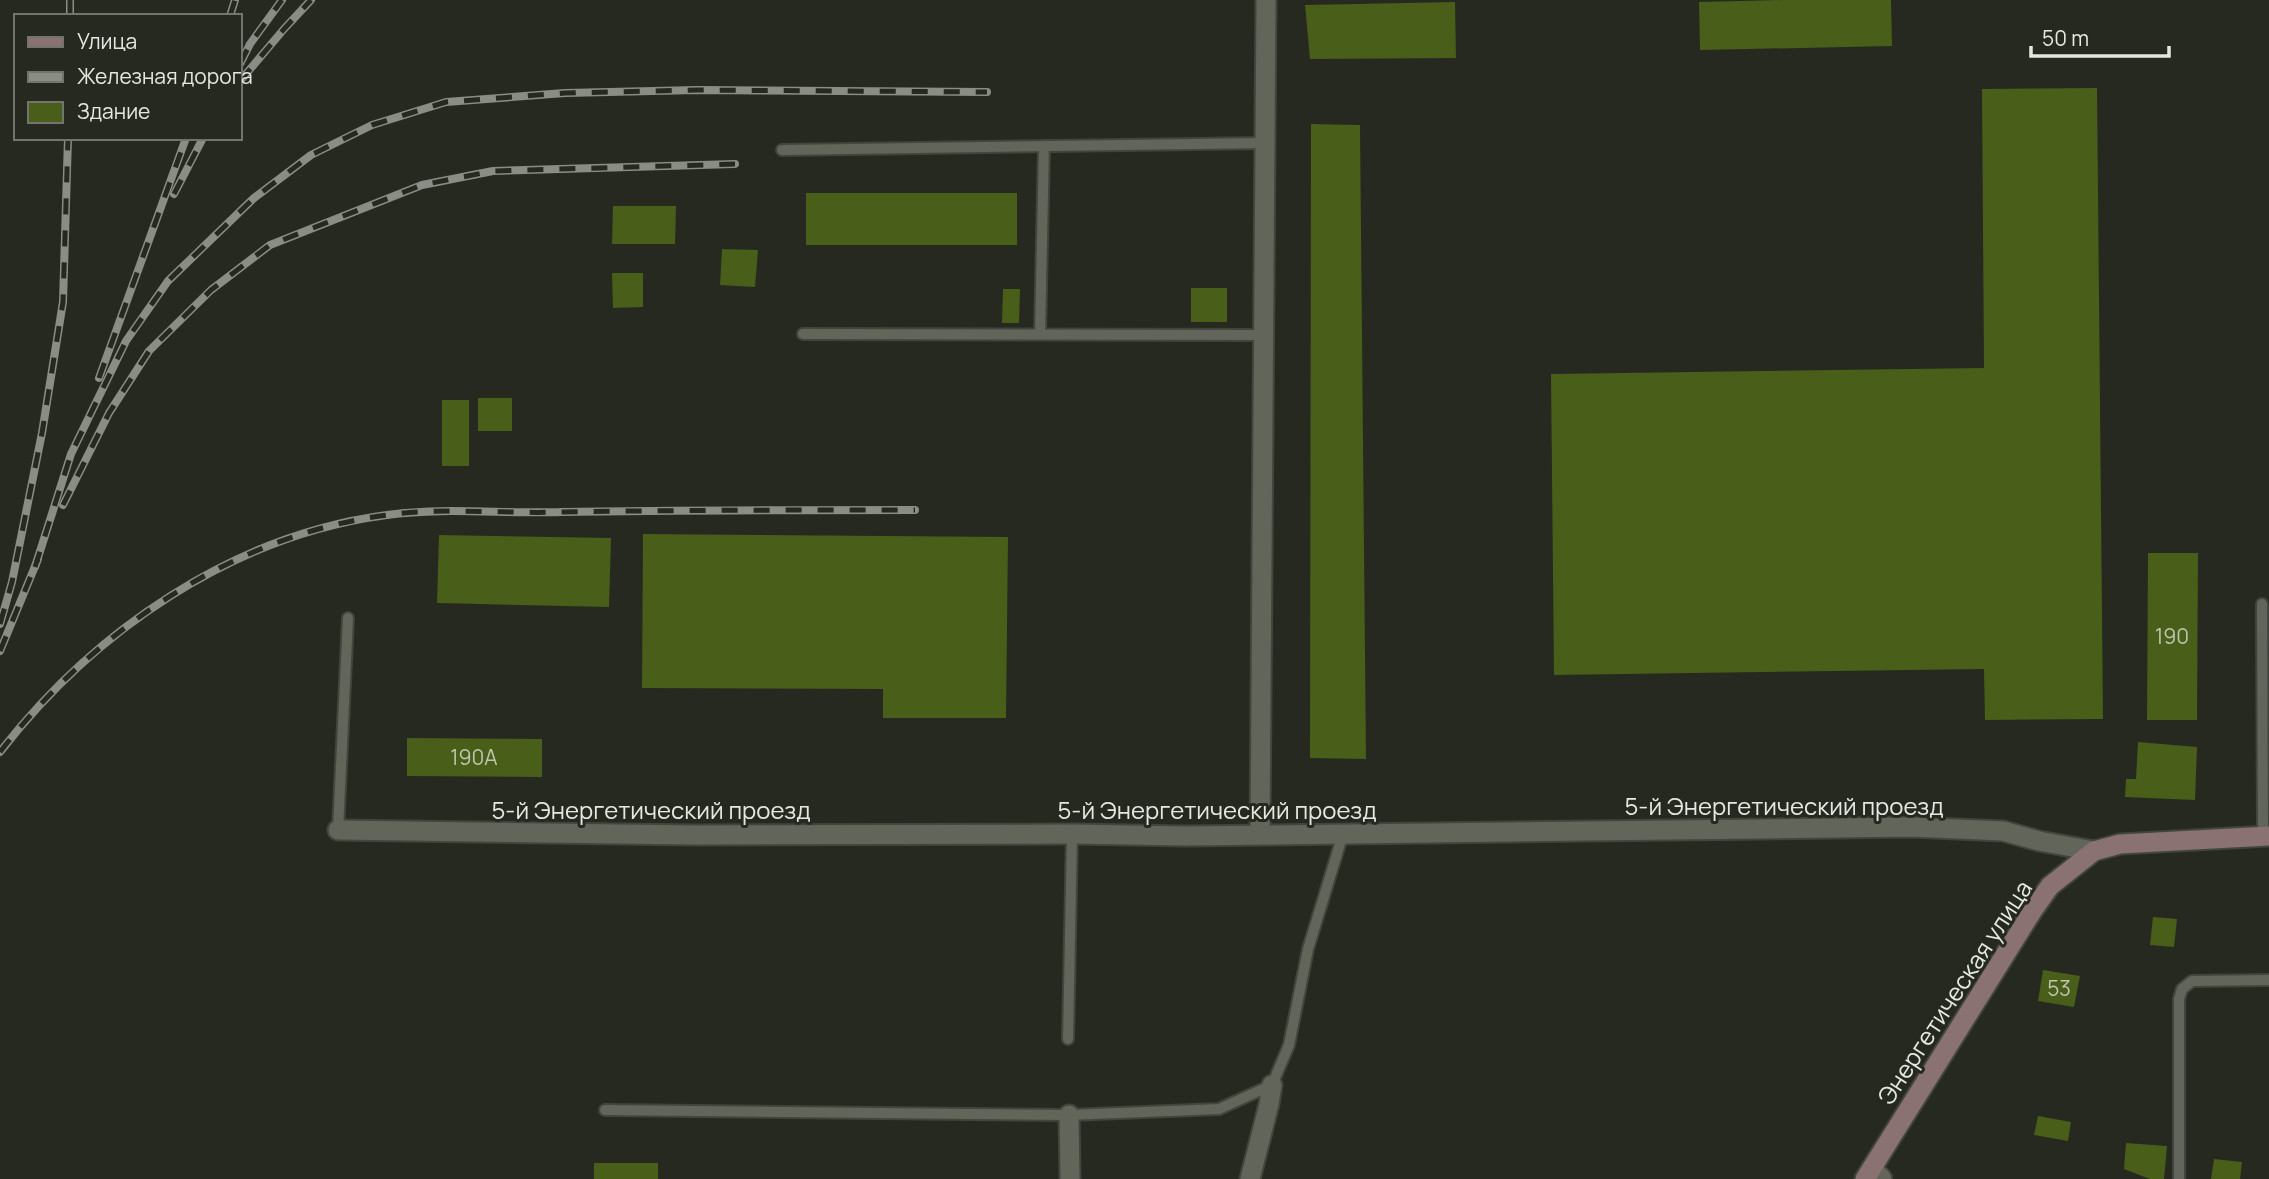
<svg xmlns="http://www.w3.org/2000/svg" width="2269" height="1179" font-family="Manrope,sans-serif">
  <rect width="100%" height="100%" fill="#25291f"/>
  <g fill="#495e19">
    <polygon points="1784,0 1891,0 1892,46 1700,50 1699,2"/>
    <polygon points="1455,2 1456,58 1310,59 1305,5"/>
    <polygon points="2097,88 2103,719 1985,720 1984,669 1554,675 1551,374 1984,368 1982,89"/>
    <polygon points="1311,124 1360,125 1366,759 1310,758"/>
    <rect x="806" y="193" width="211" height="52"/>
    <polygon points="613,206 676,206 675,244 612,244"/>
    <polygon points="722,249 758,250 755,287 720,285"/>
    <polygon points="612,273 643,273 643,307 613,308"/>
    <rect x="1191" y="288" width="36" height="34"/>
    <polygon points="1003,289 1020,289 1019,323 1002,323"/>
    <rect x="478" y="398" width="34" height="33"/>
    <rect x="442" y="400" width="27" height="66"/>
    <polygon points="643,534 1008,537 1006,718 883,718 883,689 642,688"/>
    <polygon points="439,535 611,538 609,607 437,603"/>
    <polygon points="2148,553 2198,553 2197,720 2147,720"/>
    <polygon points="407,738 542,739 542,777 407,776"/>
    <polygon points="2138,742 2197,747 2195,800 2125,797 2126,779 2136,779"/>
    <polygon points="2153,917 2177,919 2174,947 2150,945"/>
    <polygon points="2043,970 2080,976 2074,1007 2038,1001"/>
    <polygon points="2038,1116 2071,1122 2068,1141 2034,1135"/>
    <polygon points="2126,1143 2167,1146 2164,1179 2150,1179 2124,1169"/>
    <polygon points="2214,1159 2242,1162 2240,1179 2211,1179"/>
    <rect x="594" y="1163" width="64" height="16"/>
  </g>
  <g fill="none" stroke-linecap="round" stroke-linejoin="round">
    <g stroke="#42453d" stroke-width="14">
      <g id="service">
        <polyline points="782,150 1265,143"/>
        <polyline points="803,334 1263,335"/>
        <polyline points="1040,334 1044,146"/>
        <polyline points="2262,604 2263,837"/>
        <polyline points="338,830 348,618"/>
        <polyline points="1068,1039 1072,834"/>
        <polyline points="605,1110 1069,1115 1219,1109 1272,1085 1289,1045 1308,949 1343,834"/>
        <polyline points="2179,1179 2179,999 2182,989 2192,981 2269,980"/>
      </g>
    </g>
    <g stroke="#42453d" stroke-width="23">
      <g id="minor">
        <polyline points="338,830 695,835 1072,834 1186,836 1911,827 2003,831 2039,841 2094,851"/>
        <polyline points="1260,834 1266,0"/>
        <polyline points="1069,1115 1070,1179"/>
        <polyline points="1872,1168 1882,1179"/>
        <polyline points="1250,1179 1269,1104 1272,1085"/>
      </g>
    </g>
    <g stroke="#42453d" stroke-width="23">
      <polyline id="secondary" points="1865,1179 2033,910 2050,886 2094,851 2120,844 2269,836"/>
    </g>
    <use href="#service" stroke="#61655a" stroke-width="10"/>
    <use href="#minor" stroke="#61655a" stroke-width="19"/>
    <use href="#secondary" stroke="#8a7172" stroke-width="19"/>
    <g stroke="#8a8d85" stroke-width="8">
      <g id="rail">
        <polyline points="70,16 70,0"/>
        <polyline points="230,16 235,0"/>
        <polyline points="240,64 250,44 282,0"/>
        <polyline points="240,81 284,29 311,0"/>
        <polyline points="174,194 203,138"/>
        <polyline points="99,378 186,138"/>
        <polyline points="63,505 109,413 149,351 211,290 270,245 422,185 493,171 735,164"/>
        <polyline points="35,567 71,454 126,341 168,281 254,198 311,155 372,125 446,102 565,93 697,90 987,92"/>
        <polyline points="0,624 12,582 42,433 63,302 68,138"/>
        <polyline points="0,651 38,559"/>
        <path d="M0,752C94,631 233,535 387,515C444,507 503,514 561,512C679,510 797,510 915,510"/>
      </g>
    </g>
    <use href="#rail" stroke="#25291f" stroke-width="5" stroke-dasharray="16" stroke-linecap="butt"/>
  </g>
  <g text-anchor="middle" dominant-baseline="central" stroke-width="6" stroke-linejoin="round" paint-order="stroke">
    <g font-size="21" fill="#bec6b0">
      <text x="2172" y="636">190</text>
      <text x="474" y="757">190А</text>
      <text x="2059" y="988">53</text>
    </g>
    <g font-size="24" fill="#e5e8e2" stroke="#25291f">
      <text x="1784" y="805">5-й Энергетический проезд</text>
      <text x="651" y="809">5-й Энергетический проезд</text>
      <text x="1217" y="809">5-й Энергетический проезд</text>
      <text transform="translate(1954 992) rotate(-57)">Энергетическая улица</text>
    </g>
  </g>
  <rect x="14" y="14" width="228" height="126" fill="#25291f" stroke="#72756d" stroke-width="2"/>
  <rect x="28" y="37" width="35" height="10" fill="#8a7172" stroke="#72756d" stroke-width="2"/>
  <text x="77" y="49" font-size="21" fill="#e5e8e2">Улица</text>
  <rect x="28" y="72" width="35" height="10" fill="#8a8d85" stroke="#72756d" stroke-width="2"/>
  <text x="77" y="84" font-size="21" fill="#e5e8e2">Железная дорога</text>
  <rect x="28" y="102" width="35" height="21" fill="#495e19" stroke="#72756d" stroke-width="2"/>
  <text x="77" y="119" font-size="21" fill="#e5e8e2">Здание</text>
  <path d="M2031 46v10h138v-10" fill="none" stroke="#e5e8e2" stroke-width="3.5"/>
  <text x="2042" y="46" font-size="21" fill="#e5e8e2" stroke="#25291f" stroke-width="5" paint-order="stroke">50 m</text>
</svg>
